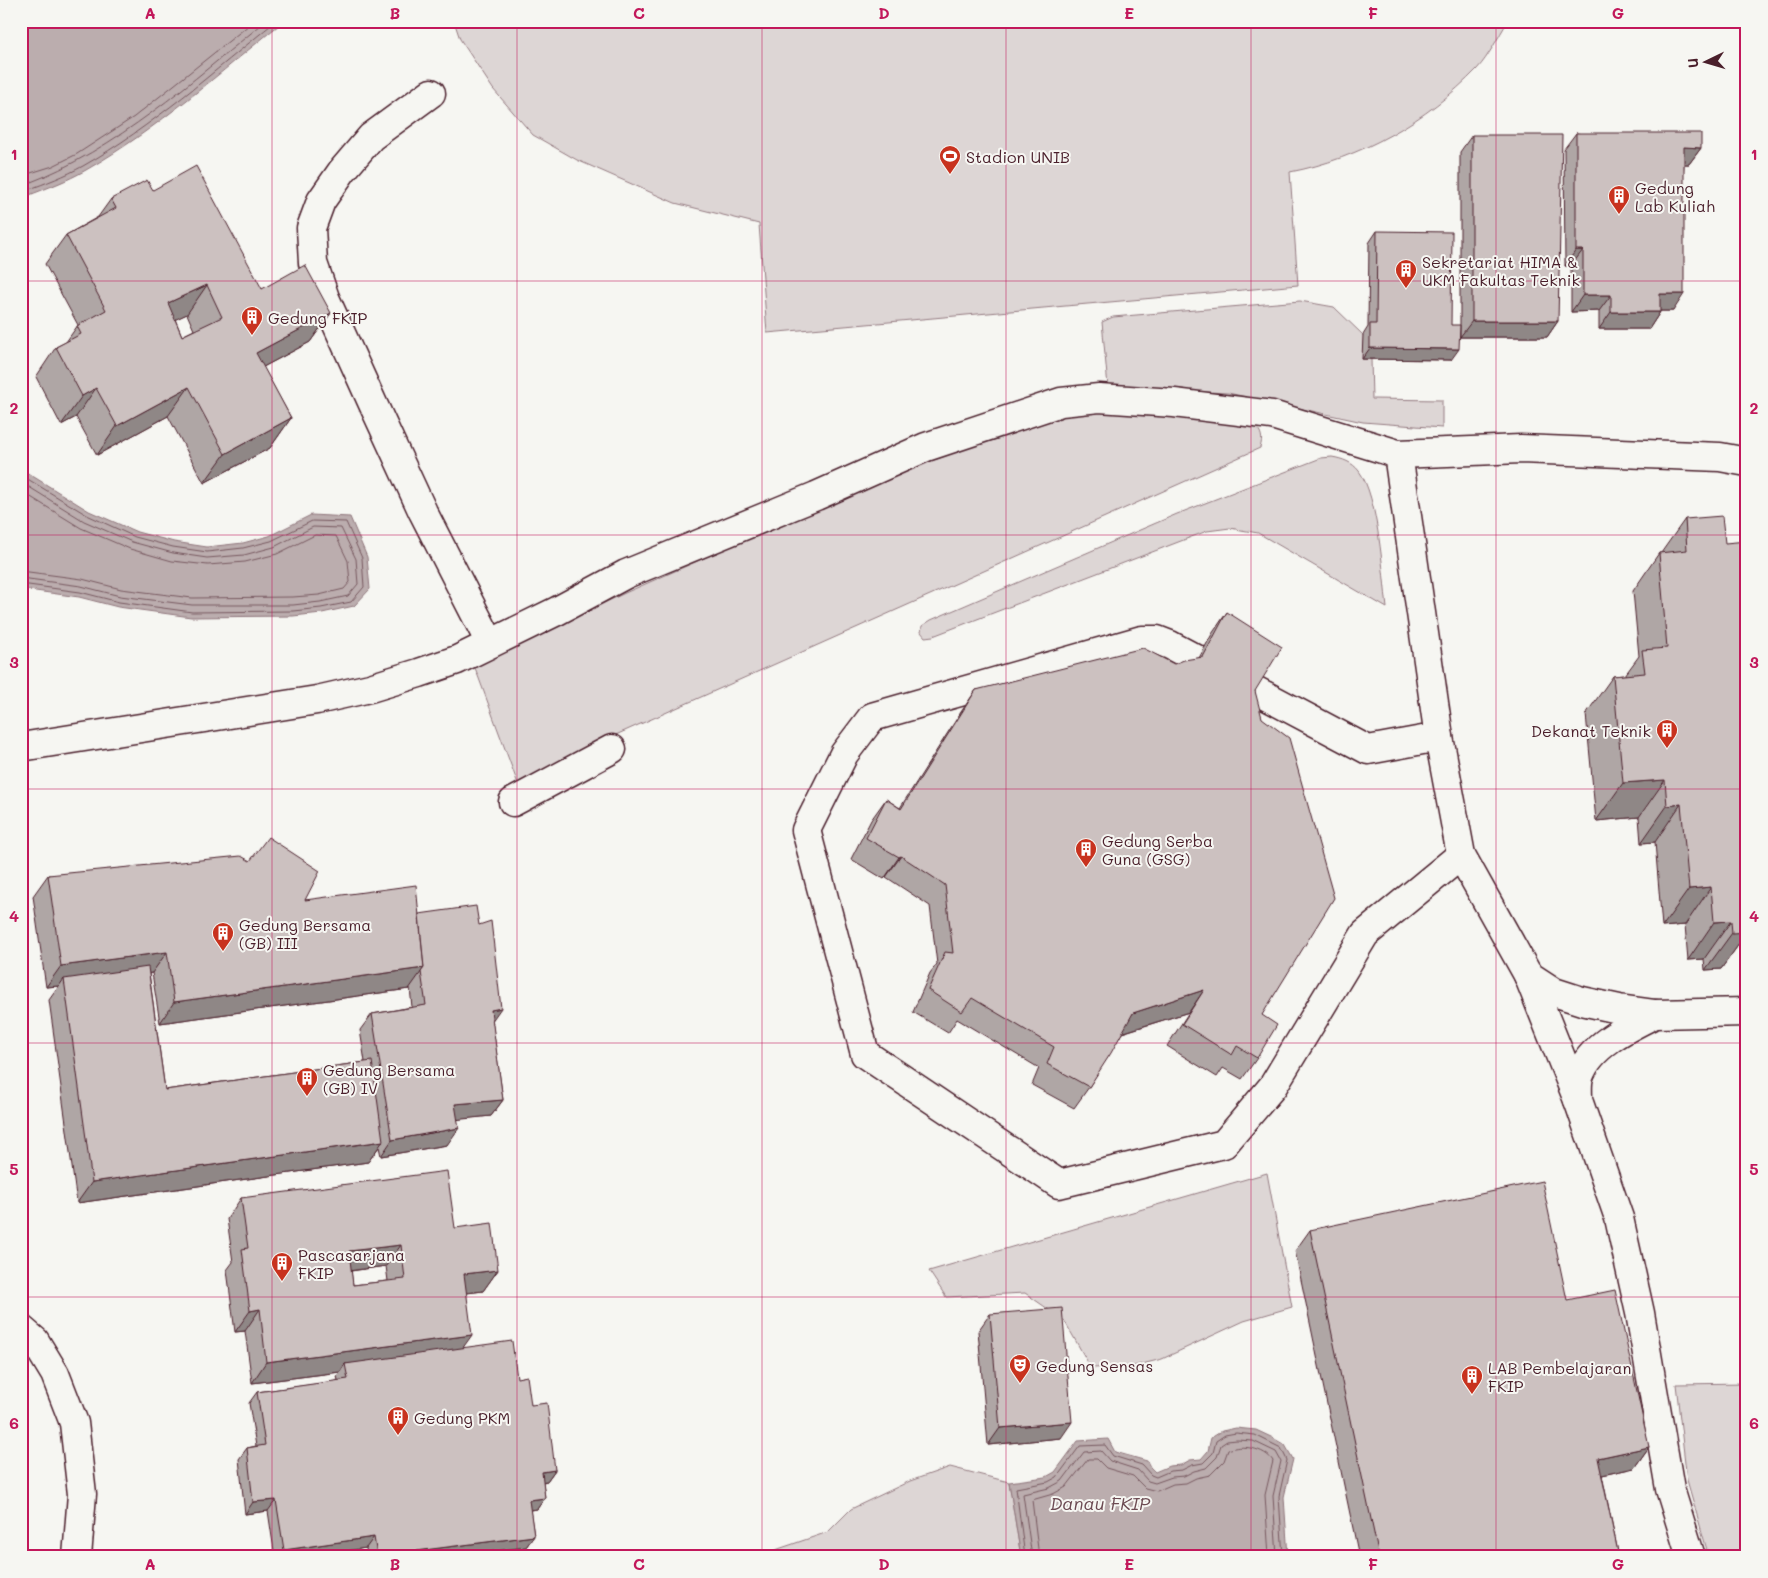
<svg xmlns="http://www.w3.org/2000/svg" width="1768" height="1578" font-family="Mali,sans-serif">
  <rect width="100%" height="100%" fill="#f6f6f2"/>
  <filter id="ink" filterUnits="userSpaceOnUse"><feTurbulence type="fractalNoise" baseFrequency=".02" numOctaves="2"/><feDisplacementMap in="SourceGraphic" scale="10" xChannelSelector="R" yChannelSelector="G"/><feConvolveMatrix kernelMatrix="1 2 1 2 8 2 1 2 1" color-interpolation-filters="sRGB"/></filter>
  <g filter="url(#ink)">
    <g fill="#ddd6d5" stroke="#947a80">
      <path d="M454,21H1508C1498,37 1489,56 1477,69C1428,120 1359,159 1290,172L1298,285L767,333L759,224L675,203L577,160L533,135L493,89L460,39Z"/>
      <polygon points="1300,301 1334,307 1363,335 1371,359 1372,399 1442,400 1442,428 1363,422 1228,393 1108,387 1102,322 1113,317"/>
      <path d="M1104,409L1255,425C1262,433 1263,438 1260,448L609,738L518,784L474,665L625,593L895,474L1063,414Z"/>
      <path d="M1332,457C1343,459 1352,462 1359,471C1378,496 1383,574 1387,608L1258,533L1230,528L1207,531L933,636L925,637L921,632L922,626L931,620L1177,514L1321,458Z"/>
      <polygon points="1267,1173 1292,1307 1244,1321 1162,1359 1130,1367 1091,1368 1064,1320 1025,1293 946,1297 929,1271"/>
      <polygon points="1747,1383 1747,1557 1709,1557 1687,1480 1676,1384"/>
      <polygon points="950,1467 1009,1482 1021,1557 755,1557 828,1532 851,1509 910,1481"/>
    </g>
    <g fill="#bbadae" stroke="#8e747a">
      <path d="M21,21H284C220,72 158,129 86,170C67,181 47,188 27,196L21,195Z"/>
      <polygon points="21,469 89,511 137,532 174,542 207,547 243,543 269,536 311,515 350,517 367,557 370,589 354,606 322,613 293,616 191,617 118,607 79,597 21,589"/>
      <polygon points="1236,1428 1256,1430 1271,1437 1285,1445 1293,1459 1284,1497 1288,1557 1021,1557 1009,1482 1046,1477 1055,1472 1078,1441 1108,1439 1115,1452 1147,1461 1150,1467 1155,1472 1169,1466 1181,1465 1190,1460 1201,1459 1208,1451 1211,1438 1222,1431"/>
    </g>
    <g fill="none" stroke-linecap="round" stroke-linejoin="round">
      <g stroke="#77585f" stroke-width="1">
        <polyline points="21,176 53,166 77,154 134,117 254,21"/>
        <path d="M21,184H26C118,149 190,82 266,21"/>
        <path d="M21,190H27C46,183 65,176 83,166C152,127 214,71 276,21"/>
        <polyline points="21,475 87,515 135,537 173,547 207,552 243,548 271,541 312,521 346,522 362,558 364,587 351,602 321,608 293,611 192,612 119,602 80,592 21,584"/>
        <polyline points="21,482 84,521 132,542 173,553 207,558 244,555 274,547 313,527 341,528 356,559 358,584 348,596 320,602 293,605 192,605 120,596 81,586 21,578"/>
        <polyline points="21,491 81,528 130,549 172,561 208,565 245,562 277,554 315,535 336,536 348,561 350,582 344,589 319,595 293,597 192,598 121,589 82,579 21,571"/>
        <polyline points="1025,1557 1016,1488 1048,1482 1057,1477 1080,1446 1105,1445 1113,1456 1142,1465 1151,1475 1156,1477 1170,1471 1182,1470 1192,1465 1203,1463 1213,1453 1216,1441 1225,1435 1236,1433 1255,1435 1281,1448 1287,1460 1279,1496 1283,1557"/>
        <polyline points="1032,1557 1023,1494 1049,1488 1062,1481 1084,1452 1101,1451 1110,1461 1138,1470 1148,1481 1155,1483 1172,1477 1184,1476 1194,1471 1206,1468 1217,1457 1221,1445 1227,1441 1237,1440 1253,1441 1276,1452 1281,1461 1273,1496 1277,1557"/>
        <path d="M1039,1557L1032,1500L1053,1494L1066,1487L1088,1459H1097L1106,1468L1133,1476L1145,1488L1157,1491L1173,1484L1186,1483L1196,1478L1210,1475L1224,1461L1228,1450C1241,1444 1265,1448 1273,1461L1265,1495L1269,1557"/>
      </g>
      <g stroke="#4a1f2b" stroke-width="31">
        <g id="minor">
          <polyline points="431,93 371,137 342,171 321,201 311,228 313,263 325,298 373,404 423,512 490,643"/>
          <polyline points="1398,454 1521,449 1720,457 1747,462"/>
          <polyline points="1439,737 1368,750 1170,645 1157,640 1142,640 872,717 844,754 806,830 865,1054 1059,1184 1224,1144 1273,1086 1365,934 1461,855"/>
          <polyline points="21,747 317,700 370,688 419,673 457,660 557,611 626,574 816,496 926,447 1061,402 1099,398 1174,403 1272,415 1398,454 1439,737 1461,855 1528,975 1578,1100 1619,1218 1640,1313 1670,1489 1691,1557"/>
          <polyline points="513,802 612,749"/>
          <polyline points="1528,975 1554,992 1582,1001 1619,1009 1655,1014 1747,1012"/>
          <path d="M1578,1100C1578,1093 1577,1084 1579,1077C1589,1046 1628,1027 1655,1014"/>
          <polyline points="21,1329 35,1341 55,1374 74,1423 82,1494 77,1557"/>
        </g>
      </g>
      <use href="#minor" stroke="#f6f6f2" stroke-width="28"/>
    </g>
    <g fill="#afa6a5" stroke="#4a1f2b" fill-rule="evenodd">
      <polygon points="1576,133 1701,148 1689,164 1684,164 1673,311 1660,311 1660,312 1649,329 1599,329 1599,311 1571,312 1571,266 1565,266 1564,149"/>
      <polygon points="1472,135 1558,321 1547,337 1460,337 1460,152"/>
      <path d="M153,190L262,289L331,313L310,342L263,367L291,418L270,448L204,483L168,416L97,455L76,417L61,425L36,377L56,347L66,342L78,325L45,264L66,235L98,217L111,199ZM187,314L194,330L182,336L175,319Z"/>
      <polygon points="1377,231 1451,325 1451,360 1362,359 1363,335 1368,327 1369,243"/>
      <polygon points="1685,519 1747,933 1721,969 1705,970 1704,959 1688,960 1685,925 1662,927 1655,842 1641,843 1639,817 1596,821 1586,714 1613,676 1625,675 1639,656 1633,591 1659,553 1661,553"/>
      <polygon points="1227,612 1255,691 1262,1015 1257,1058 1242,1079 1223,1068 1217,1077 1167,1046 1189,1012 1122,1033 1089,1087 1074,1108 1032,1085 1039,1068 957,1019 948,1033 913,1012 930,973 937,964 930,906 886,877 884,879 851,859 871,820 886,799 900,808 961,712 976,690 1174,664 1199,658 1212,634"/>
      <path d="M48,875L305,900L419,914L492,1020L503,1100L491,1116L458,1119L447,1145L381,1156L379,1147L368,1162L77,1203L49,1000L59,986L46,987L33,896ZM149,973H152L160,1023L409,989L410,988L412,1007L372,1014L360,1030L365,1062L165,1090Z"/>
      <path d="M241,1198L498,1270L483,1291L467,1293L463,1348L517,1378L531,1405L555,1470L547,1481L543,1482L545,1498L537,1509L530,1510L534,1536L526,1547L449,1557H367L366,1548L305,1557H275L268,1511L245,1514L239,1459L247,1448L256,1446L249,1403L257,1392L338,1381L337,1375L340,1372L252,1383L245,1331L235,1332L227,1270L233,1262L227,1219ZM386,1266L388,1281L353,1285L351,1271Z"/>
      <polygon points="1310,1230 1567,1300 1649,1447 1634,1468 1602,1475 1619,1557 1359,1557 1295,1251"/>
      <polygon points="990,1314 1061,1438 988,1445 978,1331"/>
    </g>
    <g fill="#8f8786" stroke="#4a1f2b">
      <polygon points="1684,147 1701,148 1689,164 1673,164"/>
      <polygon points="1576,250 1583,250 1571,266 1565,266"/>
      <polygon points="207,285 187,314 147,333 168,303"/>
      <polygon points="1660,294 1684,294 1673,311 1648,311"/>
      <polygon points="1583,295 1611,295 1599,311 1571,312"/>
      <polygon points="1611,312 1660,312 1649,329 1599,329"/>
      <polygon points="331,313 310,342 235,382 256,353"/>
      <polygon points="1472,321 1558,321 1547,337 1460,337"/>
      <polygon points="1370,348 1459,349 1451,360 1362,359"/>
      <polygon points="189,387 168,416 97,455 117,426"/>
      <polygon points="96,388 76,417 61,425 82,396"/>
      <polygon points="291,418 270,448 204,483 225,454"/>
      <polygon points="1665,780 1639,817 1596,821 1623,783"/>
      <polygon points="1681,804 1655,842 1641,843 1667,806"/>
      <polygon points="901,856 886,877 884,879 899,857"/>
      <polygon points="1711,887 1685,925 1662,927 1689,889"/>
      <polygon points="1747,898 1747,933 1721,969 1705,970 1732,933"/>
      <polygon points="1731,921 1704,959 1688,960 1714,922"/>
      <polygon points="167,952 152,973 65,985 64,979 59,986 46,987 61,966"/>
      <polygon points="424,968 409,989 160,1023 174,1002"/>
      <polygon points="1204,990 1189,1012 1118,1034 1133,1013"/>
      <polygon points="501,1008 489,1025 491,1010"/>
      <polygon points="503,1100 491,1116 444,1121 455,1104"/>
      <polygon points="459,1128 447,1145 381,1156 392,1140"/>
      <polygon points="383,1141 368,1162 77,1203 92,1182"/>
      <polygon points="401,1245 386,1266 334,1273 349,1251"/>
      <polygon points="498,1270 483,1291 449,1295 464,1274"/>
      <polygon points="260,1309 245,1331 235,1332 250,1311"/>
      <polygon points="472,1335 457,1356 345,1364 340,1372 252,1383 266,1362"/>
      <polygon points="1072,1422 1061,1438 988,1445 1000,1428"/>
      <polygon points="1649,1447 1634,1468 1584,1479 1598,1458"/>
      <polygon points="555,1470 547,1481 534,1483 542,1472"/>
      <polygon points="545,1498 537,1509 521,1511 529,1500"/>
      <polygon points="276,1500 268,1511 245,1514 253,1502"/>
      <polygon points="534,1536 526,1547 449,1557 376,1557 377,1556"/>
      <polygon points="374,1537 366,1548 305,1557 279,1557 284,1550"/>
    </g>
    <g fill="#ccc1c0" stroke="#4a1f2b" fill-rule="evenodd">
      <polygon points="1576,133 1701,133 1701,148 1684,147 1684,294 1660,294 1660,312 1611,312 1611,295 1583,295 1583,250 1576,250"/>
      <polygon points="1472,135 1562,135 1558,321 1472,321"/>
      <path d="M196,166L262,289L305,265L331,313L256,353L291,418L225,454L189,387L117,426L96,388L82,396L56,347L81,334L77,326L106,310L66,235L116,208L111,199L147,180L153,190ZM207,285L222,317L182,336L168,303Z"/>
      <polygon points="1377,231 1452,232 1451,325 1460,325 1459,349 1370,348 1370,324 1376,324"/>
      <polygon points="1722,516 1725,543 1747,541 1747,920 1746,920 1747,932 1732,933 1731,921 1714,922 1711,887 1689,889 1681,804 1667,806 1665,780 1623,783 1613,676 1645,673 1642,650 1667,648 1659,553 1687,550 1685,519"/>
      <polygon points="1227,612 1282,647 1255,691 1262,718 1289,738 1334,898 1262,1015 1277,1025 1257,1058 1237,1046 1232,1055 1182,1024 1204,990 1133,1013 1111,1053 1089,1087 1047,1064 1054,1047 972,998 962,1012 928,990 945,952 953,953 945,885 901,856 899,857 866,838 886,799 901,809 976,690 1143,648 1174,664 1184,660 1203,657"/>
      <polygon points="268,837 320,871 305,900 416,885 424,968 174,1002 167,952 61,966 48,875 241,856 250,861"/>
      <polygon points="476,906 479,925 491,921 501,1008 491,1010 503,1100 455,1104 459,1128 392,1140 372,1014 426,1005 421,972 424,968 419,914"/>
      <polygon points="148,967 165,1090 372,1061 383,1141 92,1182 64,979"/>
      <path d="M447,1171L455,1228L492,1223L498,1270L464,1274L472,1335L266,1362L260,1309L250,1311L242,1249L248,1248L241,1198ZM401,1245L405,1279L353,1285L349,1251Z"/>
      <polygon points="1542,1181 1567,1300 1615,1290 1649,1447 1598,1458 1619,1557 1379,1557 1310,1230"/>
      <polygon points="1062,1308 1072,1422 1000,1428 990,1314"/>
      <polygon points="512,1341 517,1378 527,1376 531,1405 547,1403 555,1470 542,1472 545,1498 529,1500 534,1536 377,1556 374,1537 284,1550 276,1500 253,1502 247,1448 265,1445 257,1392 348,1379 345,1364"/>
    </g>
  </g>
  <path fill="none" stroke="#c2185b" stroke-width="1" stroke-opacity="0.55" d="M272,21V1557M517,21V1557M762,21V1557M1006,21V1557M1251,21V1557M1496,21V1557M21,281H1747M21,535H1747M21,789H1747M21,1043H1747M21,1297H1747"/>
  <defs>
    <g id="stadium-pin" transform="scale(1.125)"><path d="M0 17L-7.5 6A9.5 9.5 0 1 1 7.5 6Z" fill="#c8321e" stroke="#f6f6f2"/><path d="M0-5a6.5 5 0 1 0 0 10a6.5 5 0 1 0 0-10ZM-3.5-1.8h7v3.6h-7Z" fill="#fff"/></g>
    <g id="building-pin" transform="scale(1.125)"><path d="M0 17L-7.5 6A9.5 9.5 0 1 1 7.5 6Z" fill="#c8321e" stroke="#f6f6f2"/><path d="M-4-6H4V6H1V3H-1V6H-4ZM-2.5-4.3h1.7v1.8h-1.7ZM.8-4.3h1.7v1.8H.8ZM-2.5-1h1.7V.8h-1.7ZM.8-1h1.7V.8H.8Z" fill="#fff"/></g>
    <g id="theatre-pin" transform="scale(1.125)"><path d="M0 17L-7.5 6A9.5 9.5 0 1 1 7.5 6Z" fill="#c8321e" stroke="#f6f6f2"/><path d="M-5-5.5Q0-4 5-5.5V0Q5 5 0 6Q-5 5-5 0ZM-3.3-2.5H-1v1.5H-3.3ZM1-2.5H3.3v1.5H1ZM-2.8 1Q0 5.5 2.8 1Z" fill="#fff"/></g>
  </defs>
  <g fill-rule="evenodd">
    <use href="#stadium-pin" x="950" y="156"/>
    <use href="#building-pin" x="1619" y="196"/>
    <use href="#building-pin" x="1406" y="270"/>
    <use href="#building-pin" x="252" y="317"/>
    <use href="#building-pin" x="1667" y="730"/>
    <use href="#building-pin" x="1086" y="849"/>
    <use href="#building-pin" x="223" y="933"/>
    <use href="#building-pin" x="307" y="1078"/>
    <use href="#building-pin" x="282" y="1263"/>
    <use href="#theatre-pin" x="1020" y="1365"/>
    <use href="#building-pin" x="1472" y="1376"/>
    <use href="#building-pin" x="398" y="1417"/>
  </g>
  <g text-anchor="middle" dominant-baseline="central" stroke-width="4" stroke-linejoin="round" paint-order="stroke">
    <g font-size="16" fill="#4a1f2b" stroke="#f6f6f2" text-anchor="start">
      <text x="966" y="156">Stadion UNIB</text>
      <text x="1635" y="187">Gedung<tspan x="1635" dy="18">Lab Kuliah</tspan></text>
      <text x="1422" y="261">Sekretariat HIMA &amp;<tspan x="1422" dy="18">UKM Fakultas Teknik</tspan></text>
      <text x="268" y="317">Gedung FKIP</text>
      <text x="1651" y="730" text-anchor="end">Dekanat Teknik</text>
      <text x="1102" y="840">Gedung Serba<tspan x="1102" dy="18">Guna (GSG)</tspan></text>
      <text x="239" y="924">Gedung Bersama<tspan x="239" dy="18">(GB) III</tspan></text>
      <text x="323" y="1069">Gedung Bersama<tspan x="323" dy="18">(GB) IV</tspan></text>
      <text x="298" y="1254">Pascasarjana<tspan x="298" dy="18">FKIP</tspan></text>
      <text x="1036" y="1365">Gedung Sensas</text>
      <text x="1488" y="1367">LAB Pembelajaran<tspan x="1488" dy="18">FKIP</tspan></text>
      <text x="414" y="1417">Gedung PKM</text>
    </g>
    <g font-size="18" font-style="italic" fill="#6c4a52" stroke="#f6f6f2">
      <text x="1100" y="1503">Danau FKIP</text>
    </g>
  </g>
  <rect width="1768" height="1578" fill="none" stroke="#f6f6f2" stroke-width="55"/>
  <g transform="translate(1706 62) rotate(265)" stroke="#f6f6f2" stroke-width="4" paint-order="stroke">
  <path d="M0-4L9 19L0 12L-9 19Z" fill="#4a1f2b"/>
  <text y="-8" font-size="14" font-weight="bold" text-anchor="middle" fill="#4a1f2b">U</text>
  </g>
  <rect x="28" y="28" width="1712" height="1522" fill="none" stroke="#c2185b" stroke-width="2"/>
  <g font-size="16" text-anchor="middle" font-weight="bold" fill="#c2185b">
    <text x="150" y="19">A</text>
    <text x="395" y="19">B</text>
    <text x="639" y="19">C</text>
    <text x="884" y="19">D</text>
    <text x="1129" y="19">E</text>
    <text x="1373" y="19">F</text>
    <text x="1618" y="19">G</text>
    <text x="14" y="160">1</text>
    <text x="1754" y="160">1</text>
    <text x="14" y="414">2</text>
    <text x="1754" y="414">2</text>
    <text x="14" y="668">3</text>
    <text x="1754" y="668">3</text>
    <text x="14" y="922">4</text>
    <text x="1754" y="922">4</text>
    <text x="14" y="1175">5</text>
    <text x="1754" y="1175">5</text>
    <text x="14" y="1429">6</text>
    <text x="1754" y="1429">6</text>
    <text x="150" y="1570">A</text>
    <text x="395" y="1570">B</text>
    <text x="639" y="1570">C</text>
    <text x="884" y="1570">D</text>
    <text x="1129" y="1570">E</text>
    <text x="1373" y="1570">F</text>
    <text x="1618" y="1570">G</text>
  </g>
</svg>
